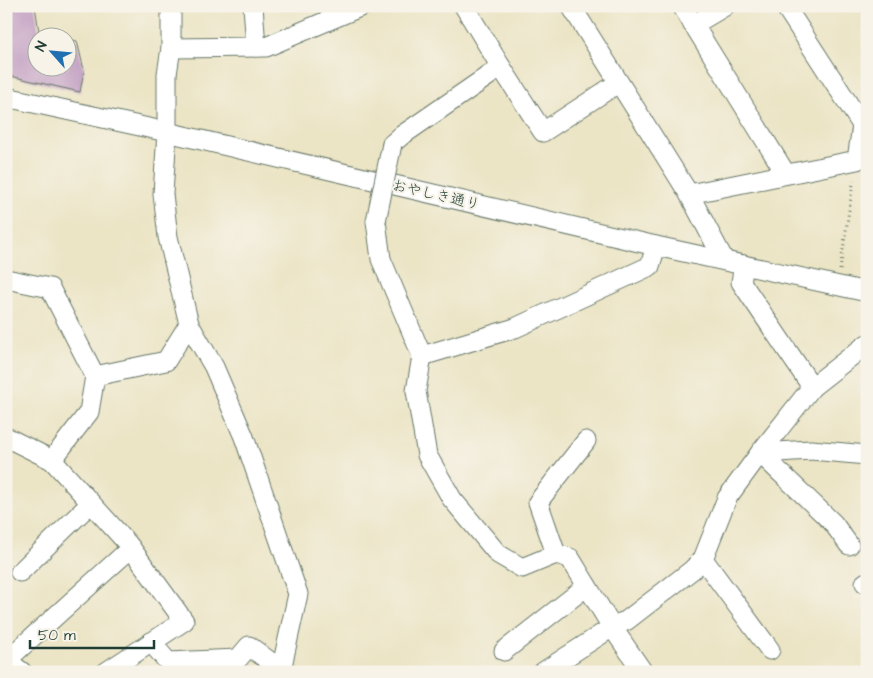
<svg xmlns="http://www.w3.org/2000/svg" width="873" height="678" font-family="'Architects Daughter','Klee One',sans-serif">
  <rect width="100%" height="100%" fill="#f7f3e8"/>
  <filter id="ink" filterUnits="userSpaceOnUse"><feTurbulence type="fractalNoise" baseFrequency=".02" numOctaves="2"/><feDisplacementMap in="SourceGraphic" scale="10" xChannelSelector="R" yChannelSelector="G"/><feConvolveMatrix kernelMatrix="1 2 1 2 8 2 1 2 1" color-interpolation-filters="sRGB"/></filter>
  <filter id="wash" filterUnits="userSpaceOnUse"><feTurbulence type="fractalNoise" baseFrequency=".0096" numOctaves="4" result="noise"/><feDisplacementMap in="SourceGraphic" scale="20" xChannelSelector="R" yChannelSelector="G"/><feGaussianBlur stdDeviation="1.12" result="paint"/><feColorMatrix in="noise" values="0 0 0 0 0 0 0 0 0 0 0 0 0 0 0 0 0 1.4 0 .05"/><feComposite in="paint" operator="in"/></filter>
  <g filter="url(#wash)">
    <rect width="100%" height="100%" fill="#ebe4c5"/>
    <g id="blocks">
      <polygon fill="#c19dc3" points="6,6 35,6 39,32 58,37 38,38 38,68 68,68 68,39 77,41 84,70 80,92 6,75"/>
    </g>
  </g>
  <g filter="url(#ink)">
    <use href="#blocks" fill-opacity="0" stroke="#667767" stroke-width="1"/>
    <g fill="none" stroke-linecap="round" stroke-linejoin="round">
      <g stroke="#667767" stroke-width="21">
        <g id="minor">
          <polyline points="171,6 171,48 167,74 167,132 163,194 168,237 189,324 214,367 244,437 298,594 282,666 286,672"/>
          <polyline points="253,6 256,47"/>
          <polyline points="571,6 689,194 724,260"/>
          <polyline points="682,6 786,174"/>
          <polyline points="785,6 862,125"/>
          <polyline points="693,25 725,6"/>
          <polyline points="171,48 266,47 362,6"/>
          <polyline points="501,67 543,132 618,83"/>
          <polyline points="6,97 167,132 656,246 867,292"/>
          <polyline points="392,144 401,136 501,67 464,6"/>
          <polyline points="689,194 857,160 862,125 867,108"/>
          <polyline points="376,221 381,259 422,356 416,391 427,455 452,499 498,554 522,568 556,554 570,558 612,627 643,672"/>
          <polyline points="744,265 741,282 812,387"/>
          <polyline points="6,279 50,288 95,376 89,412 52,460"/>
          <polyline points="422,356 515,328 650,266 656,246"/>
          <polyline points="95,376 166,361 189,324"/>
          <polyline points="6,437 52,460 128,544 184,621 106,672"/>
          <polyline points="760,453 833,523 849,545"/>
          <polyline points="760,453 811,450 867,455"/>
          <polyline points="556,554 538,502 586,441"/>
          <polyline points="703,559 770,650"/>
          <polyline points="20,572 91,503"/>
          <polyline points="865,583 867,582"/>
          <polyline points="151,642 168,662 238,659 249,646 284,672"/>
          <polyline points="504,651 587,586"/>
          <polyline points="6,660 22,672"/>
          <polyline points="7,660 131,548"/>
          <polyline points="543,672 617,624 626,621 692,570 703,559 727,498 760,453 812,387 867,344"/>
        </g>
      </g>
      <polyline stroke="#667767" stroke-width="3" stroke-dasharray="1 4" stroke-linecap="butt" points="840,270 854,177"/>
      <use href="#minor" stroke="#fff" stroke-width="19"/>
      <g stroke="#667767" stroke-width="21" stroke-linecap="butt">
        <polyline id="minor-bridge" points="376,221 392,144"/>
      </g>
      <use href="#minor-bridge" stroke="#fff" stroke-width="19"/>
    </g>
  </g>
  <g text-anchor="middle" dominant-baseline="central" stroke-width="4.5" stroke-linejoin="round" paint-order="stroke">
    <g font-size="15" fill="#1f3d34" stroke="#f7f3e8">
      <text transform="translate(436 195) rotate(13)">おやしき通り</text>
    </g>
  </g>
  <rect width="873" height="678" fill="none" stroke="#f7f3e8" stroke-width="25"/>
  <g transform="translate(52 52) rotate(297)"><circle r="24" fill="#f7f3e8" stroke="#a1aaa0"/>
  <path d="M0-4L9 19L0 12L-9 19Z" fill="#1f6fb2"/>
  <text y="-8" font-size="14" font-weight="bold" text-anchor="middle" fill="#1f3d34">N</text>
  </g>
  <path d="M30 640v8h124v-8" fill="none" stroke="#1f3d34" stroke-width="2.5"/>
  <text x="38" y="640" font-size="15" fill="#1f3d34" stroke="#f7f3e8" stroke-width="4" paint-order="stroke">50 m</text>
</svg>
